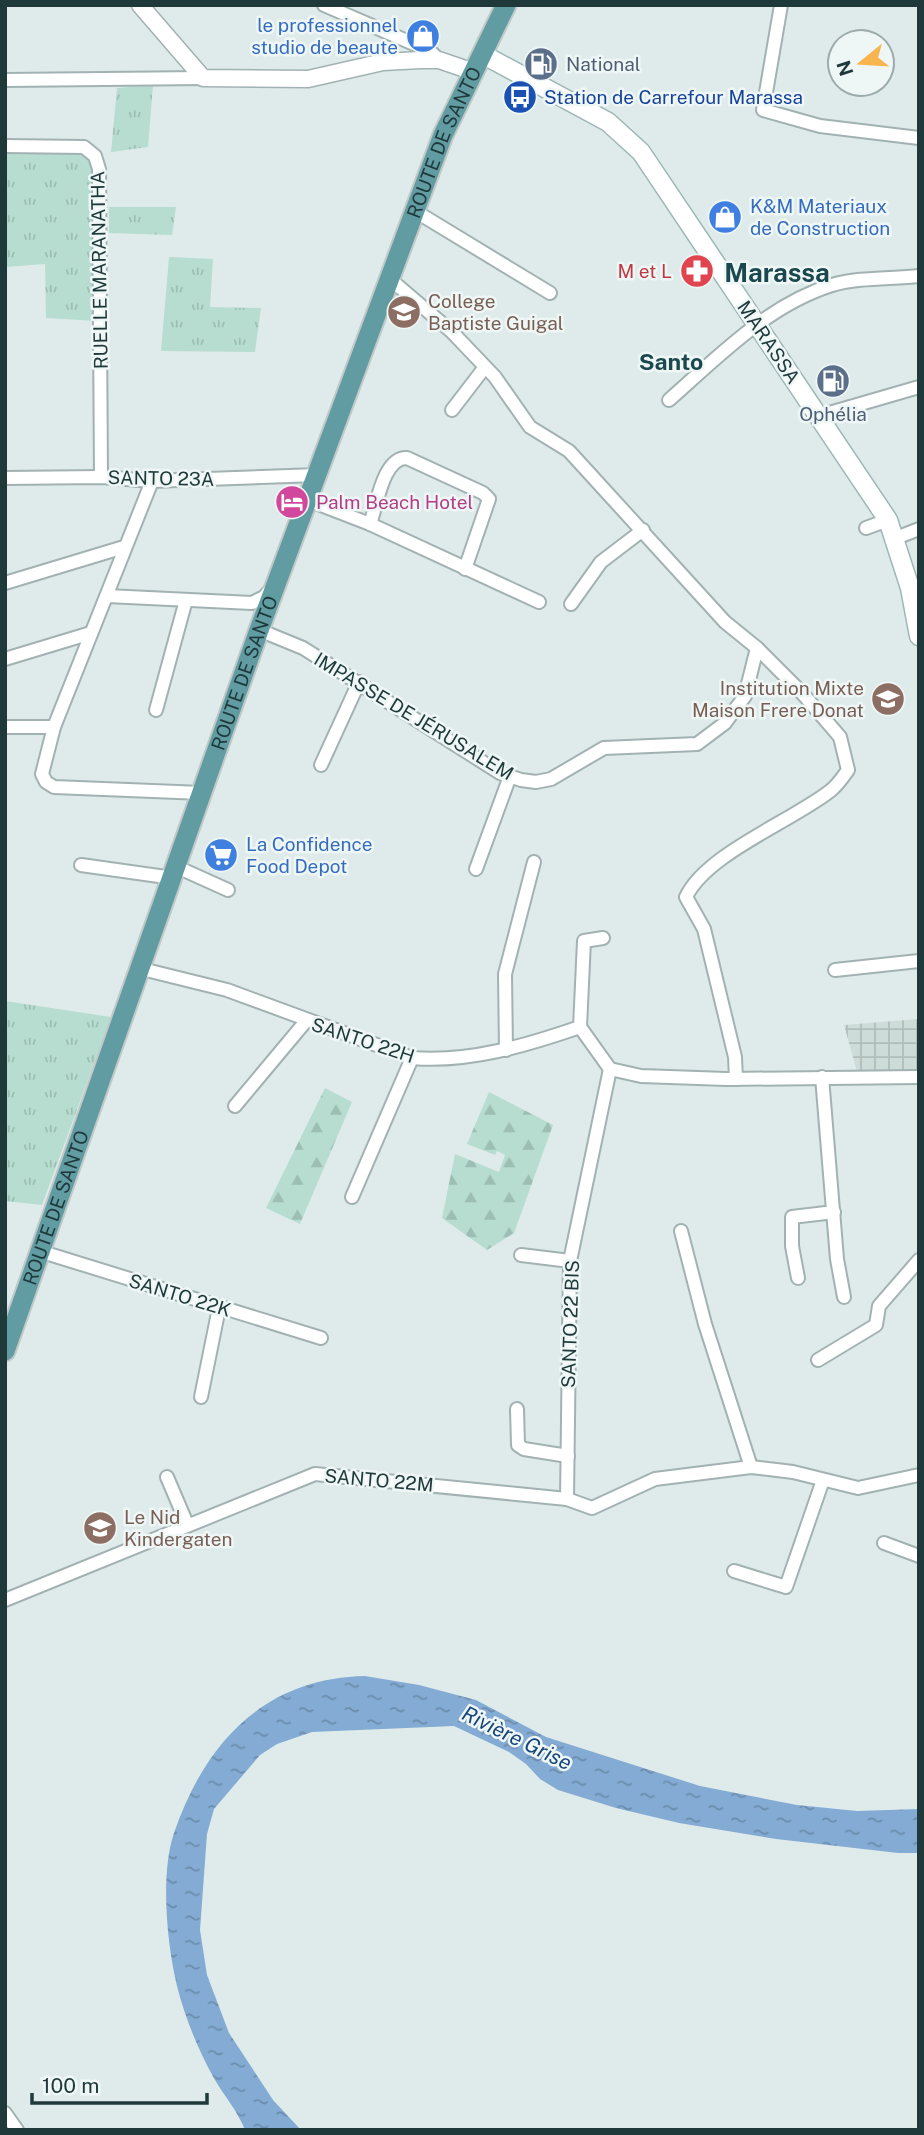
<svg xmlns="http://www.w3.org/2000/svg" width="924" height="2135" font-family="'Public Sans',sans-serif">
  <defs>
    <pattern id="industrial-grid" width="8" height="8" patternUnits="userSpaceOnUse" patternTransform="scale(1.75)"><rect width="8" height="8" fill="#cddbd9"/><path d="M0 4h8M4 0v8" fill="none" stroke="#b0bdbb"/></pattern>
    <pattern id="grass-tufts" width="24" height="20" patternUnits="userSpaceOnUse" patternTransform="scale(1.75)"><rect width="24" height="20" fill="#b6ddcf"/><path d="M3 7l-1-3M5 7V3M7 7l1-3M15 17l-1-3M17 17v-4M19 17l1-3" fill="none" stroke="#9cbeb3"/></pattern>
    <pattern id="forest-firs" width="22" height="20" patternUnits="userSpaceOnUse" patternTransform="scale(1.75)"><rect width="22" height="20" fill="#b6ddcf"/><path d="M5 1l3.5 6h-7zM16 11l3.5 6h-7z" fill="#9cbeb3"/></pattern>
    <pattern id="water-ripples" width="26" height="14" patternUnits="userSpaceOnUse" patternTransform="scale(1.75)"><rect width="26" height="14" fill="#83abd3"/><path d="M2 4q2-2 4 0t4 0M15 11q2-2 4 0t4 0" fill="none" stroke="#6b8cac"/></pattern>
  </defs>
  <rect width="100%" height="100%" fill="#dfebea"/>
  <polygon fill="url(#industrial-grid)" points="919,1019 919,1075 858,1075 844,1025"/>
  <g fill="url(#grass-tufts)">
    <polygon points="153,85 148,147 111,152 117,88"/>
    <polygon points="5,153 97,154 97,321 46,318 45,264 5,267"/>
    <polygon points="109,207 176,207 172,235 109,233"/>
    <polygon points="169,257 213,259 210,307 261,308 255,352 161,351"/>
    <polygon points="5,1001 111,1017 42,1205 5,1201"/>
  </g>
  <g fill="url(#forest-firs)">
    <polygon points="325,1088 352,1102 300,1224 266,1208"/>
    <polygon points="489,1092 553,1125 514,1233 487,1250 442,1218 455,1154 499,1172 505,1155 497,1151 495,1155 467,1144"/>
  </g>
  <path fill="url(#water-ripples)" d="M365,1676L419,1685L476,1700L546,1737L700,1786L797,1805L857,1811L919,1809V1853H898L776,1839L679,1823L616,1808L558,1790L540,1779L526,1764L509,1752L454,1726L312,1732L277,1744L260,1755L214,1809L207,1834L200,1930L207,1975L229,2033L273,2100L301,2130H245C237,2110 225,2097 215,2080C199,2052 185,2018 177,1986C167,1945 160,1874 174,1833C205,1742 265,1678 365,1676Z"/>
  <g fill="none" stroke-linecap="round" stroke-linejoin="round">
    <g stroke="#a2b2b2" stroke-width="16">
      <g id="minor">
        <polyline points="324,5 430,51 439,60"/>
        <polyline points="781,5 763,110 820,126 919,138"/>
        <polyline points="5,80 203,78"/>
        <polyline points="5,146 84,147 95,156 99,169 101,477"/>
        <polyline points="415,211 550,293"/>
        <path d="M390,279L452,332L495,377L530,427L569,451L725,622L757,648L803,694L840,737L848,770C843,777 837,786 830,791C792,821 706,854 686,897L704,929L735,1057L736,1079"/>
        <path d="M669,400C719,356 768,305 832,285C859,277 891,279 919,276"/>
        <polyline points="452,410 485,367"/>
        <polyline points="819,416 919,387"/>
        <polyline points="5,478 101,477 152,481 317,475"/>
        <polyline points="152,481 54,727 42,774 46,782 54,787 202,793"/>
        <polyline points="308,500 370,524 539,602"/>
        <path d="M370,524C377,505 383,457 407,458L483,493L489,499L465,569"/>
        <polyline points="866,528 888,520"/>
        <polyline points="896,538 919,529"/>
        <polyline points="5,583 124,547"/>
        <polyline points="107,596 252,603 264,597 272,588"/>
        <polyline points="571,604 601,562 643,530"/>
        <polyline points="259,630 303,648 500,773 521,780 536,782 551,779 604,748 697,744 725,723 745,696 757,648"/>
        <polyline points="5,659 91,633"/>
        <polyline points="156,710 186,600"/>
        <polyline points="5,727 54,727"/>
        <polyline points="321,765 359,682"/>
        <polyline points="81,865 173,878"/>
        <polyline points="177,867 228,890"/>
        <polyline points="476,869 510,776"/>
        <path d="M142,969L227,990L412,1058C468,1063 528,1045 580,1027L610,1069"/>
        <polyline points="835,970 919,961"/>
        <polyline points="580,1027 584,941 603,938"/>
        <polyline points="506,1050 505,974 534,862"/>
        <polyline points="610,1069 641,1076 726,1079 919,1077"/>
        <polyline points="822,1077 837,1259 844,1297"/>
        <polyline points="235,1106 306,1021"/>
        <polyline points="352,1197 412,1058"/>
        <polyline points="681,1231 705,1324 751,1467"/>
        <polyline points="39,1251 321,1338"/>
        <polyline points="521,1255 570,1261"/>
        <polyline points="798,1278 792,1246 792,1217 834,1212"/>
        <polyline points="818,1360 876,1325 879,1306 919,1260"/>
        <polyline points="201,1397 219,1308"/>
        <polyline points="517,1409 518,1445 524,1449 568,1456"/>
        <polyline points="167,1477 187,1524"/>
        <polyline points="567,1499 570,1261 610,1069"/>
        <polyline points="884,1543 919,1556"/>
        <polyline points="734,1571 786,1587 823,1480"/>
        <polyline points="5,1600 315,1474 567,1499 592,1508 655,1479 751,1467 793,1472 858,1488 919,1475"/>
        <polyline points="5,2113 17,2130"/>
      </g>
    </g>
    <g stroke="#a2b2b2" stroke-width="19">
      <polyline id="tertiary" points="140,5 203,78 308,79 383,62 420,60 439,60 471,71"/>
    </g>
    <g stroke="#9db7b7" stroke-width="21">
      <polyline id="secondary" points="482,54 608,122 641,152 888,520 910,588 919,636"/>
    </g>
    <g stroke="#c0c8c8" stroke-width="23">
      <g id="primary">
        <path id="s1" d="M5,1351L259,630L443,135L506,5"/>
      </g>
    </g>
    <use href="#minor" stroke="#fff" stroke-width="12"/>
    <use href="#tertiary" stroke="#fff" stroke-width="16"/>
    <use href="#secondary" stroke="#fff" stroke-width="18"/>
    <use href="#primary" stroke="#619ca3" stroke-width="19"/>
  </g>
  <defs>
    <g id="shop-disc" transform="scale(1.75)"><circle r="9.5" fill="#3f7fe0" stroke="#eff7f6"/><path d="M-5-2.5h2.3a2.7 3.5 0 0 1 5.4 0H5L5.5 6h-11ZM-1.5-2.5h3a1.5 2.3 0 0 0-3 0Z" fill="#fff"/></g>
    <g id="fuel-disc" transform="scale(1.75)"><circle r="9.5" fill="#5c6f8a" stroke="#eff7f6"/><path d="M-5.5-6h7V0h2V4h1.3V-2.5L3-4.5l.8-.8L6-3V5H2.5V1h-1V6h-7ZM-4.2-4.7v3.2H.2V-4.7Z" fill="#fff"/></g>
    <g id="bus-disc" transform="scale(1.75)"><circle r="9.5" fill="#1a4fb4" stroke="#eff7f6"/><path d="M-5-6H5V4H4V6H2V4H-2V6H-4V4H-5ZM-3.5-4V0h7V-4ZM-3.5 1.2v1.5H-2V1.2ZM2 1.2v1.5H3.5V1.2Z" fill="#fff"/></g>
    <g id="pharmacy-disc" transform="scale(1.75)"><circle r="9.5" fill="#e0444e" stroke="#eff7f6"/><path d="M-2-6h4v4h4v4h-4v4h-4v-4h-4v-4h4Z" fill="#fff"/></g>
    <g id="school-disc" transform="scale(1.75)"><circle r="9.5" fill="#8d6e63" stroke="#eff7f6"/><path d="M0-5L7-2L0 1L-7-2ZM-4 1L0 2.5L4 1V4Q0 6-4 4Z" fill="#fff"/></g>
    <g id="hotel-disc" transform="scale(1.75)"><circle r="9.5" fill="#d1479c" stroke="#eff7f6"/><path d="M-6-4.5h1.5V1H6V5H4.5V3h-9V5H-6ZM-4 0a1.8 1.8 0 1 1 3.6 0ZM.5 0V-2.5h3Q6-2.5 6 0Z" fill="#fff"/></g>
    <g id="supermarket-disc" transform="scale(1.75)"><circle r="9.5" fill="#3f7fe0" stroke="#eff7f6"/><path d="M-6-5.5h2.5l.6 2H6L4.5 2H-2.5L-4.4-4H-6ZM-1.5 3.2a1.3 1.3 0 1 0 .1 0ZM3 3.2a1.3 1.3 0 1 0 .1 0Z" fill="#fff"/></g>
  </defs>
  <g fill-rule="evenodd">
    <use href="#shop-disc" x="423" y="36"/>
    <use href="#fuel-disc" x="541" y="64"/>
    <use href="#bus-disc" x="520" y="97"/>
    <use href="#shop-disc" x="725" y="217"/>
    <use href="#pharmacy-disc" x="697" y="271"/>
    <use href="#school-disc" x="404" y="312"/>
    <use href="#fuel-disc" x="833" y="381"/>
    <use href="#hotel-disc" x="292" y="502"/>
    <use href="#school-disc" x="888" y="699"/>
    <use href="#supermarket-disc" x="221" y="855"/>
    <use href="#school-disc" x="100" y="1528"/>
  </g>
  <g text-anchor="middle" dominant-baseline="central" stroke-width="5" stroke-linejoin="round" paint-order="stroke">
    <g font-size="19" fill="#366cbe" stroke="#eff7f6" text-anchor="start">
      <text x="398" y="25" text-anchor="end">le professionnel<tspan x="398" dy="22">studio de beaute</tspan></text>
      <text x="750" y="206">K&amp;M Materiaux<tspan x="750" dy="22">de Construction</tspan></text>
      <text x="246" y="844">La Confidence<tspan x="246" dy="22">Food Depot</tspan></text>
    </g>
    <g font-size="19" fill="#4e5e75" stroke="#eff7f6" text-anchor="start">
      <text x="566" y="64">National</text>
      <text x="833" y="414" text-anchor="middle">Ophélia</text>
    </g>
    <g font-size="19" fill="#164399" stroke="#eff7f6" text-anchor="start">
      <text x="544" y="97">Station de Carrefour Marassa</text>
    </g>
    <g font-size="19" fill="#1f393b" stroke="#eff7f6">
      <text stroke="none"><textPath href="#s1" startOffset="1286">ROUTE DE SANTO</textPath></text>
      <text transform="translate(99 270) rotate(-91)">RUELLE MARANATHA</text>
      <text transform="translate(769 342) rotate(56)">MARASSA</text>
      <text transform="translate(161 478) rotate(1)">SANTO 23A</text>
      <text stroke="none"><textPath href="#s1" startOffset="719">ROUTE DE SANTO</textPath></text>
      <text transform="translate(414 716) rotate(31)">IMPASSE DE JÉRUSALEM</text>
      <text transform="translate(363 1040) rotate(18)">SANTO 22H</text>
      <text stroke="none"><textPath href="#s1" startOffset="152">ROUTE DE SANTO</textPath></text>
      <text transform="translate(180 1295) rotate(17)">SANTO 22K</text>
      <text transform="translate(570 1324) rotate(-88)">SANTO 22 BIS</text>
      <text transform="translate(379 1480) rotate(5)">SANTO 22M</text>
    </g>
    <g font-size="19" fill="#be3a42" stroke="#eff7f6" text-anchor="end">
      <text x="672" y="271">M et L</text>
    </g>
    <g font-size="19" fill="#785e54" stroke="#eff7f6" text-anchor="start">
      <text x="428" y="301">College<tspan x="428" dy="22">Baptiste Guigal</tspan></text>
      <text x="864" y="688" text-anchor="end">Institution Mixte<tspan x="864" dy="22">Maison Frere Donat</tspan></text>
      <text x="124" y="1517">Le Nid<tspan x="124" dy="22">Kindergaten</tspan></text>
    </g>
    <g font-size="19" fill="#b23c85" stroke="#eff7f6" text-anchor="start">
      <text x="316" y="502">Palm Beach Hotel</text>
    </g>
    <g font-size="21" font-style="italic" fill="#17467a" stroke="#eff7f6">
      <text transform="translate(517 1738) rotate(26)">Rivière Grise</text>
    </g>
    <g font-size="23" font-weight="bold" fill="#1a484e" stroke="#eff7f6">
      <text x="671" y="361">Santo</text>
    </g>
    <g font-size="26" font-weight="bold" fill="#1a484e" stroke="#eff7f6">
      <text x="777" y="272">Marassa</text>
    </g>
  </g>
  <rect width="924" height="2135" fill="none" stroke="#1f393b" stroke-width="14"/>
  <g transform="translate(861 63) rotate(252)"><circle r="33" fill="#eff7f6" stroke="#9cabab" stroke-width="2"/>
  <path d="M0-5L12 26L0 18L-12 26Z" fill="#f8b54f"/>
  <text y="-10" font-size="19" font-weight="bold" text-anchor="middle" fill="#1f393b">N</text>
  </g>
  <path d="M32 2093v10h175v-10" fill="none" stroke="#1f393b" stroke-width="3.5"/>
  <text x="42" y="2093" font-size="21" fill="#1f393b" stroke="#eff7f6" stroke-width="5" paint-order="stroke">100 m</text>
</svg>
